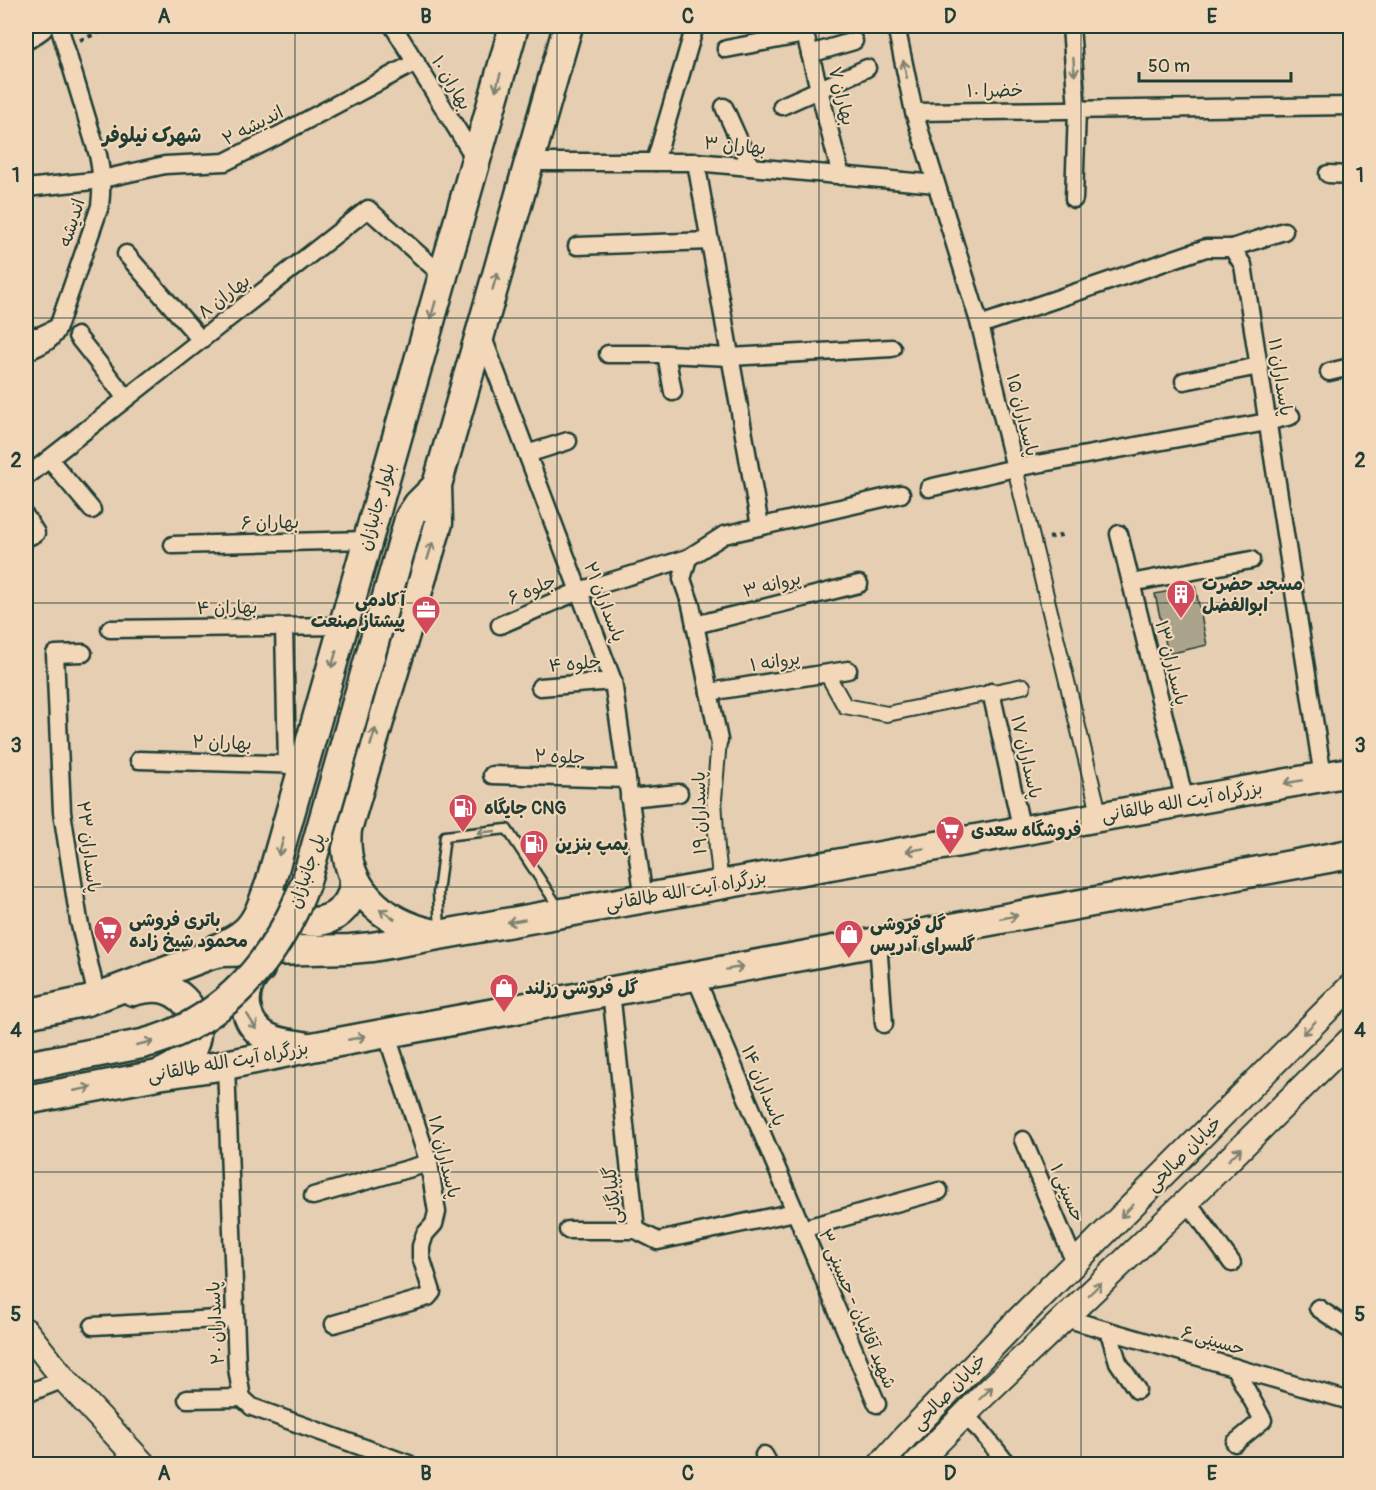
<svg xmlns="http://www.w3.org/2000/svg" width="1376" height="1490" font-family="Pangolin,'Playpen Sans Arabic',sans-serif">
  <rect width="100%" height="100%" fill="#e5ceb1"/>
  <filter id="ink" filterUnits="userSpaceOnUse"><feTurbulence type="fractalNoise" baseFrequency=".0167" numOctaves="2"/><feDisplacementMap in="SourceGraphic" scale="12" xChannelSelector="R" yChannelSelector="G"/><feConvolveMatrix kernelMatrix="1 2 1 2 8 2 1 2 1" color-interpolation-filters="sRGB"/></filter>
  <g filter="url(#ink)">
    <polygon fill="#aba38b" stroke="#1f3d34" stroke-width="1.5" points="1195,586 1207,645 1168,654 1155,594"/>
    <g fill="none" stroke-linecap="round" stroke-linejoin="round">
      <g stroke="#1f3d34" stroke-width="13">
        <polyline id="service" points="440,930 438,893 445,836 507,829 559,908"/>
      </g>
      <g stroke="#1f3d34" stroke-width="18">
        <g id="pedestrian">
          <polyline points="1015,468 1100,817"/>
          <polyline points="827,674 845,706 887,714 1023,686"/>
          <polyline points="719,740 714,799 717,849 721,885"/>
        </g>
      </g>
      <g stroke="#1f3d34" stroke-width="21">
        <g id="minor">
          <polyline points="393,26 476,160"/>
          <polyline points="803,26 841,176"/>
          <polyline points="896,26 914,112 980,325 1015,468"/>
          <polyline points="1071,26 1077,109 1074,199"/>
          <polyline points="726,49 805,34"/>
          <polyline points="810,54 854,41"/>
          <polyline points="782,106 867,68"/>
          <polyline points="724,107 751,167"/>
          <polyline points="914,112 1350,106"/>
          <polyline points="529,162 696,162 936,184"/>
          <polyline points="655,162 695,26"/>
          <polyline points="696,162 760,526"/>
          <polyline points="1328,174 1350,175"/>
          <polyline points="26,188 93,181 165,165 225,162 279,135 416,62"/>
          <polyline points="577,246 710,241"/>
          <polyline points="1232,248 1284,231"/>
          <polyline points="126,254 201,340"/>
          <polyline points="980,325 1206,248 1232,248 1243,265 1323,777"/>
          <path d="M58,327L100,206C102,189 102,172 98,155L59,26"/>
          <polyline points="482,335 613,681 644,899"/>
          <path d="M26,336H39L58,327C53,342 39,346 26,352"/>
          <polyline points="77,336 126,398"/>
          <polyline points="608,354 666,354"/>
          <polyline points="1329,372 1350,367"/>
          <polyline points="1184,381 1259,366"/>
          <polyline points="673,392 666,354 730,357 892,348"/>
          <polyline points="527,454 568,441"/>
          <polyline points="49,459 92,510"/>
          <polyline points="26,477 368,209 443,276"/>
          <polyline points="929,488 1015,468 1267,422 1291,416"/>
          <polyline points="26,517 36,533 26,538"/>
          <polyline points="1119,534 1185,801"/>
          <polyline points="173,545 368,540"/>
          <polyline points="1131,583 1251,560"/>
          <polyline points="500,625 579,591 688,558"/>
          <polyline points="695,625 859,584"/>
          <polyline points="284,627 287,765"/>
          <polyline points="110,629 343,626"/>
          <polyline points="83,653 55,654 62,812 79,921 97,997"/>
          <polyline points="540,687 613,681"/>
          <polyline points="709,692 848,670"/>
          <polyline points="991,692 1022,831"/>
          <polyline points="719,740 691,605 682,579 688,558 724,535 901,494"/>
          <polyline points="139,760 304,765"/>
          <polyline points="492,775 627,779"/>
          <polyline points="629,798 679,793"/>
          <polyline points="878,942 884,1024"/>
          <polyline points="695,976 877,1404"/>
          <polyline points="611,991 636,1230 658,1241 795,1212"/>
          <polyline points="226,1065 237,1368 242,1398 252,1407 409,1464"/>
          <polyline points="1023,1140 1075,1263"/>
          <polyline points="313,1196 429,1163"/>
          <polyline points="1187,1201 1232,1263"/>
          <polyline points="802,1229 939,1191"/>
          <polyline points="568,1230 636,1230"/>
          <polyline points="1318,1308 1350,1330"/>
          <polyline points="1065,1318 1350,1401"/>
          <polyline points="334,1324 428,1297 432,1292 421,1257 421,1246 425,1234 434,1224 437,1212 429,1163 391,1048 390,1032"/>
          <polyline points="93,1326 235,1318"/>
          <polyline points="1109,1332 1118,1362 1137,1390"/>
          <polyline points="1234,1367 1263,1420 1235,1443"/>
          <polyline points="26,1394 64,1379"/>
          <polyline points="187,1399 242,1398"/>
          <polyline points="964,1415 981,1431 1007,1464"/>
          <polyline points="764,1455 769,1464"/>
        </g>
      </g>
      <g stroke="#1f3d34" stroke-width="28">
        <g id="secondary">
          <polyline points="26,1331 64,1379 143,1464"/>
          <polyline points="881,1464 905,1437 1018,1320 1350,987"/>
          <polyline points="916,1464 983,1396 1187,1201 1350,1040"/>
        </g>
      </g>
      <g stroke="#1f3d34" stroke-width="32">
        <g id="primary">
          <polyline points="26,35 39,26"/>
          <polyline points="410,516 418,504 437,485"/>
        </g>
      </g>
      <g stroke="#1f3d34" stroke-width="33">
        <g id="trunk">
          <path d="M275,900C297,937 353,924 354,881"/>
          <path d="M435,934C382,923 341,887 347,829L438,523L437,485L568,26"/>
          <path d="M213,951C224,945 237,940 246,931C259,919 264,899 270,884L514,26"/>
          <path d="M260,969C239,988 241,1023 267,1037C277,1043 291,1044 303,1046"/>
          <path d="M133,991C144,988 154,986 165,989C194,997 206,1033 187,1056C180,1065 170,1069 160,1074"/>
          <polyline points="26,1014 87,1001 212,954 222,952 350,949 372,947 1350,772"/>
          <polyline points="26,1100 158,1075 226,1065 312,1047 1350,854"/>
        </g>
      </g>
      <g stroke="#1f3d34" stroke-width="4" stroke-dasharray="4.5 4.5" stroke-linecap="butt">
        <polyline points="80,40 116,26"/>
        <polyline points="1049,538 1065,534"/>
      </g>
      <use href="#service" stroke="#f2d7b9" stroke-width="8"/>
      <use href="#pedestrian" stroke="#f2d7b9" stroke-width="14"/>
      <use href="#minor" stroke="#f2d7b9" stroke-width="16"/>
      <use href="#secondary" stroke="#f2d7b9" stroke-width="24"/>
      <use href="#primary" stroke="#f2d7b9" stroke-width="27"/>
      <use href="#trunk" stroke="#f2d7b9" stroke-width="28"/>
      <g stroke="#1f3d34" stroke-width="33" stroke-linecap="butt">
        <path id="trunk-bridge" d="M26,1066L142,1044C223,1024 279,957 306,881L410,516"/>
      </g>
      <use href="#trunk-bridge" stroke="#f2d7b9" stroke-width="28"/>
    </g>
    <defs><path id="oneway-shaft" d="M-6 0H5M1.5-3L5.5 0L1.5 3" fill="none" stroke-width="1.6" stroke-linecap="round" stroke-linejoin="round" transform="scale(1.5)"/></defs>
    <g stroke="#7e8270">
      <use href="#oneway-shaft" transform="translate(1074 67) rotate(86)"/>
      <use href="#oneway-shaft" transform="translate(905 69) rotate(-102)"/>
      <use href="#oneway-shaft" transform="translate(498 82) rotate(106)"/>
      <use href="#oneway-shaft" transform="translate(495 281) rotate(-74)"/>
      <use href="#oneway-shaft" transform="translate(433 310) rotate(106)"/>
      <use href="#oneway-shaft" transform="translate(430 551) rotate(-73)"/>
      <use href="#oneway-shaft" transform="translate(334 659) rotate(106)"/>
      <use href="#oneway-shaft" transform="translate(373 737) rotate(-73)"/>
      <use href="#oneway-shaft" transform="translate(1293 782) rotate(170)"/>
      <use href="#oneway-shaft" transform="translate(486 832) rotate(174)"/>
      <use href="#oneway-shaft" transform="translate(281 847) rotate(106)"/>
      <use href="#oneway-shaft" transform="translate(915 850) rotate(170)"/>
      <use href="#oneway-shaft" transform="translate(387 914) rotate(-147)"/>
      <use href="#oneway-shaft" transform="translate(1009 917) rotate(-11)"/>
      <use href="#oneway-shaft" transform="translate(516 921) rotate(170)"/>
      <use href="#oneway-shaft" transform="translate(735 968) rotate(-10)"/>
      <use href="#oneway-shaft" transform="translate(252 1022) rotate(58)"/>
      <use href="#oneway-shaft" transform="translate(1309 1028) rotate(135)"/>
      <use href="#oneway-shaft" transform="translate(357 1038) rotate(-11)"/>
      <use href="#oneway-shaft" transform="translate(145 1043) rotate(-13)"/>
      <use href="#oneway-shaft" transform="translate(83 1089) rotate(-11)"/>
      <use href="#oneway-shaft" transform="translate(1235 1154) rotate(-44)"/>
      <use href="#oneway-shaft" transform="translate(1127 1211) rotate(135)"/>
      <use href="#oneway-shaft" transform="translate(1095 1289) rotate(-44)"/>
      <use href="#oneway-shaft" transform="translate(986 1393) rotate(-44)"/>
    </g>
  </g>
  <path fill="none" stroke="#1f3d34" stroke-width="1.5" stroke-opacity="0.55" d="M295,26V1464M557,26V1464M819,26V1464M1081,26V1464M26,318H1350M26,603H1350M26,887H1350M26,1172H1350"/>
  <defs>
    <g id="building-pin" transform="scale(1.5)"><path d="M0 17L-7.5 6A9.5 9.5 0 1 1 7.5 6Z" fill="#d1495b" stroke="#f2d7b9"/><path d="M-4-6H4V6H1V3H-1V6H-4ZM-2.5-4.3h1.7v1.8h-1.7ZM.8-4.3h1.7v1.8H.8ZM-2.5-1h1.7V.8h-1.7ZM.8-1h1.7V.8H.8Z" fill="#fff"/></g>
    <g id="office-pin" transform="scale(1.5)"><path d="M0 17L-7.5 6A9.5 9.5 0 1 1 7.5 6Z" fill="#d1495b" stroke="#f2d7b9"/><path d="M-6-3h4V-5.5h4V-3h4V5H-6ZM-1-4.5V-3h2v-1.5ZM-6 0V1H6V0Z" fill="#fff"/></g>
    <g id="fuel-pin" transform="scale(1.5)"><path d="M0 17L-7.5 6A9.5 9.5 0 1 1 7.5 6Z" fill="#d1495b" stroke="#f2d7b9"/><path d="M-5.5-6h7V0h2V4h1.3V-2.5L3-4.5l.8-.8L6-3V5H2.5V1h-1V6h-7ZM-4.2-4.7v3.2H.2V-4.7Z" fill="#fff"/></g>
    <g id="supermarket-pin" transform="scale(1.5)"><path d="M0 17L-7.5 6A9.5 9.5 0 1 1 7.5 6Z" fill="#d1495b" stroke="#f2d7b9"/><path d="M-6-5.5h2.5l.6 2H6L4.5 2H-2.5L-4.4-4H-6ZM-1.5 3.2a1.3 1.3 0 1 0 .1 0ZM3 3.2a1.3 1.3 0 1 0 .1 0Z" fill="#fff"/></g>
    <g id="shop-pin" transform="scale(1.5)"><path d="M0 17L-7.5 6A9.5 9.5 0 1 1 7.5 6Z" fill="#d1495b" stroke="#f2d7b9"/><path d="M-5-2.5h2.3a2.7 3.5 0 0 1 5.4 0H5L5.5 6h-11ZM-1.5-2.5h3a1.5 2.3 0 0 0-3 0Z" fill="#fff"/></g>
  </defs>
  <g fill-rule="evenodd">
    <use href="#building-pin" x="1181" y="594"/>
    <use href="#office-pin" x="426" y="610"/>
    <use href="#fuel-pin" x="463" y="808"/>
    <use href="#supermarket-pin" x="950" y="830"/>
    <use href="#fuel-pin" x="534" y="844"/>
    <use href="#supermarket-pin" x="108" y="930"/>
    <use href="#shop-pin" x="849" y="934"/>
    <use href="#shop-pin" x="504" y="988"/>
  </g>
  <g text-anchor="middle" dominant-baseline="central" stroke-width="4.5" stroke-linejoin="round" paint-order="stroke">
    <g font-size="18" fill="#1f3d34" stroke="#f2d7b9">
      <text transform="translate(451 83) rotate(59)">بهاران ۱۰</text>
      <text transform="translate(995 91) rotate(-1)">خضرا ۱۰</text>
      <text transform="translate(841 96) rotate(76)">بهاران ۷</text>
      <text transform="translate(253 126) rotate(-27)">اندیشه ۲</text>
      <text transform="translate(735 146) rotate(5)">بهاران ۳</text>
      <text transform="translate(72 223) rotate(-72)">اندیشه</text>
      <text transform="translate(224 297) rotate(-38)">بهاران ۸</text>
      <text transform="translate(1280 377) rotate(81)">پاسداران ١١</text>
      <text transform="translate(1022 415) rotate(76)">پاسداران ۱۵</text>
      <text transform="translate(377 507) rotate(-74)">بلوار جانبازان</text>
      <text transform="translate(270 523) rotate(-1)">بهاران ۶</text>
      <text transform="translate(772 585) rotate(-14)">پروانه ۳</text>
      <text transform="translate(532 590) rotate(-23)">جلوه ۶</text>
      <text transform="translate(604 602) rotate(69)">پاسداران ۲۱</text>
      <text transform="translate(227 608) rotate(-1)">بهاران ۴</text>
      <text transform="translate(775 662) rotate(-9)">پروانه ۱</text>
      <text transform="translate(1171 663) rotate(76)">پاسداران ۱۳</text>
      <text transform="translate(575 664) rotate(-5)">جلوه ۴</text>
      <text transform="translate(222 743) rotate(2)">بهاران ۲</text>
      <text transform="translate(560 757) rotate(2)">جلوه ۲</text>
      <text transform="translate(1026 757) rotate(77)">پاسداران ۱۷</text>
      <text transform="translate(1182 802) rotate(-10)">بزرگراه آیت الله طالقانی</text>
      <text transform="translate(700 813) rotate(-91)">پاسداران ۱۹</text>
      <text transform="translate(88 847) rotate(83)">پاسداران ۲۳</text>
      <text transform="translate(307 871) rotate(-71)">پل جانبازان</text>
      <text transform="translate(686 891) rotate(-10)">بزرگراه آیت الله طالقانی</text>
      <text transform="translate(228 1062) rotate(-10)">بزرگراه آیت الله طالقانی</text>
      <text transform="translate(763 1086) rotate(67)">پاسداران ۱۴</text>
      <text transform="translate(1184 1154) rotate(-45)">خیابان صالحی</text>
      <text transform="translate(444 1157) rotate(76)">پاسداران ۱۸</text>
      <text transform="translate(1067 1193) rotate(67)">حسینی ۱</text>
      <text transform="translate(613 1195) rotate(-96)">گلپایگانی</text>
      <text transform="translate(857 1309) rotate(67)">شهید آقائیان - حسینی ۳</text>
      <text transform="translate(216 1323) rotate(-93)">پاسداران ۲۰</text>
      <text transform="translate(1213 1341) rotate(16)">حسینی ۶</text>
      <text transform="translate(949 1392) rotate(-46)">خيابان صالحی</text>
    </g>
    <g font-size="18" font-weight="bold" fill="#1f3d34" stroke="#f2d7b9" text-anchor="start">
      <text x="1202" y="584">مسجد حضرت<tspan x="1202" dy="21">ابوالفضل</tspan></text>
      <text x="405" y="600" text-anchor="end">آکادمی<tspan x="405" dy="21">پیشتاز صنعت</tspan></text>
      <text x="484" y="808">جایگاه CNG</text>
      <text x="971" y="830">فروشگاه سعدی</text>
      <text x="555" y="844">پمپ بنزین</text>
      <text x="129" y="920">باتری فروشی<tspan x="129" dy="21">محمود شیخ زاده</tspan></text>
      <text x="870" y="924">گل فروشی<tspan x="870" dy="21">گلسرای آدریس</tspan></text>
      <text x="525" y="988">گل فروشی رزلند</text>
    </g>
    <g font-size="20" font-weight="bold" fill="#1f3d34" stroke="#f2d7b9">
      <text x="152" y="135">شهرک نیلوفر</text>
    </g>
  </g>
  <rect width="1376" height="1490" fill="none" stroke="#f2d7b9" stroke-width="66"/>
  <path d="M1139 72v9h152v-9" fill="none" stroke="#1f3d34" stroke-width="3"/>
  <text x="1148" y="72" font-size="18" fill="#1f3d34" stroke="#f2d7b9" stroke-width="4.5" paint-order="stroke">50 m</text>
  <rect x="33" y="33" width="1310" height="1424" fill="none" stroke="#1f3d34" stroke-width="2"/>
  <g font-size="20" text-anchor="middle" font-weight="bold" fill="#1f3d34">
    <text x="164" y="23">A</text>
    <text x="426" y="23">B</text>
    <text x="688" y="23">C</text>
    <text x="950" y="23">D</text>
    <text x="1212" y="23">E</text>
    <text x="16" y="182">1</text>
    <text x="1360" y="182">1</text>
    <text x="16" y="467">2</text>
    <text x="1360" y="467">2</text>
    <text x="16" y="752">3</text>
    <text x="1360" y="752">3</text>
    <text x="16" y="1037">4</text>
    <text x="1360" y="1037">4</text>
    <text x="16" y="1321">5</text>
    <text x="1360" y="1321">5</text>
    <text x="164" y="1480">A</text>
    <text x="426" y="1480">B</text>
    <text x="688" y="1480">C</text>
    <text x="950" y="1480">D</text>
    <text x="1212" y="1480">E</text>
  </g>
</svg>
